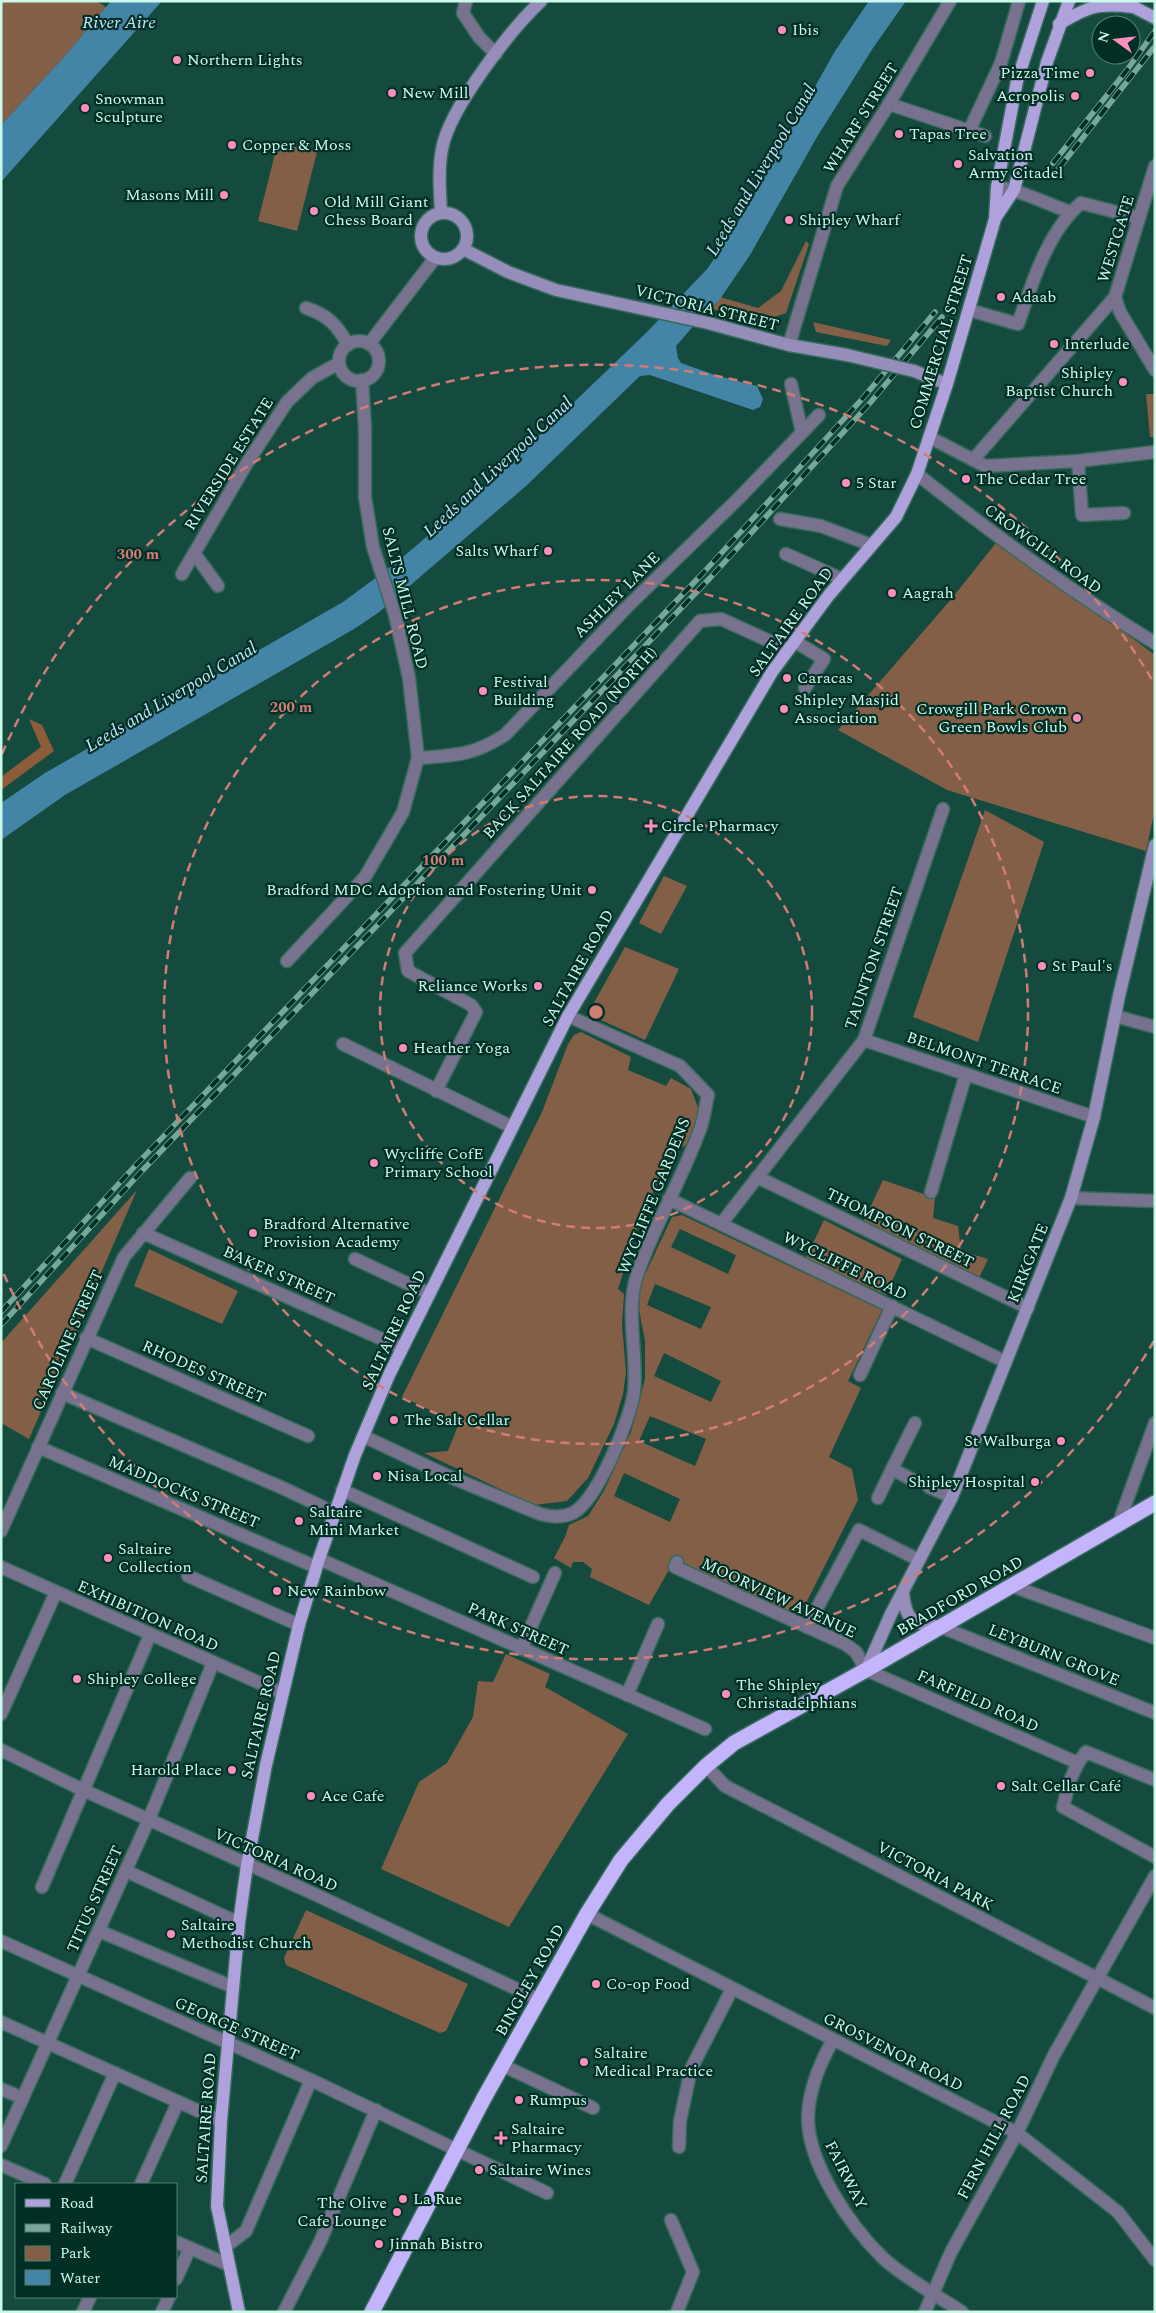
<svg xmlns="http://www.w3.org/2000/svg" width="1156" height="2313" font-family="Spectral,serif">
  <rect width="100%" height="100%" fill="#154b3e"/>
  <g fill="#845f47" fill-rule="evenodd">
    <polygon points="1,1 96,1 106,7 64,57 1,125"/>
    <polygon points="278,142 317,152 297,231 258,221"/>
    <polygon points="806,241 809,244 786,313 760,322 709,308 718,302 720,297 758,308 781,291"/>
    <polygon points="813,322 891,340 887,346 816,332"/>
    <polygon points="1146,394 1155,394 1155,437 1150,437"/>
    <polygon points="999,539 1155,655 1155,809 1146,851 947,790 838,730 953,597"/>
    <polygon points="985,810 1044,842 978,1042 913,1017"/>
    <polygon points="664,876 687,886 661,934 639,923"/>
    <polygon points="625,947 679,969 645,1040 592,1016 590,1010"/>
    <polygon points="581,1032 631,1057 628,1070 666,1086 671,1078 691,1089 700,1113 690,1140 685,1146 674,1149 640,1220 618,1289 624,1294 622,1325 626,1372 623,1394 614,1424 588,1478 567,1501 534,1505 424,1453 448,1451 459,1423 402,1397 542,1112 568,1044 574,1035"/>
    <polygon points="883,1180 935,1198 933,1218 958,1226 961,1251 988,1259 979,1278 863,1223"/>
    <polygon points="137,1190 29,1439 1,1423 1,1343"/>
    <path d="M682,1215L882,1310L848,1381L861,1388L829,1457L852,1469L858,1500L804,1607L794,1616L674,1561L649,1605L590,1577L592,1569L583,1562H573L571,1568L554,1558L565,1537L569,1525L588,1516L604,1491L631,1432L645,1379V1341L639,1310L640,1285L672,1217ZM680,1229L736,1255L728,1274L671,1247ZM655,1284L711,1307L701,1329L647,1305ZM664,1353L721,1381L711,1402L654,1376ZM650,1416L706,1439L695,1466L639,1441ZM624,1473L680,1499L670,1522L614,1496Z"/>
    <polygon points="824,1220 902,1259 886,1295 806,1258"/>
    <polygon points="149,1249 238,1291 222,1324 134,1286"/>
    <polygon points="506,1654 550,1674 545,1687 628,1734 509,1927 381,1869 419,1782 447,1763 473,1717 478,1681 493,1682"/>
    <polygon points="306,1910 468,1984 446,2031 440,2033 286,1965 284,1958"/>
  </g>
  <polygon fill="#8f5c39" points="29,719 42,725 54,751 1,790 1,777 41,747"/>
  <g fill="#4484a6">
    <polygon points="111,1 162,1 1,182 1,125 64,57"/>
    <polygon points="869,1 906,1 873,48 817,137 750,255 718,302 709,308 676,346 678,358 681,363 718,376 757,386 763,399 760,407 753,410 650,375 640,376 526,486 378,613 354,629 65,795 1,840 1,803 45,773 343,602 397,562 492,481 647,332 708,268 747,208 835,51"/>
  </g>
  <g fill="none" stroke-linecap="round" stroke-linejoin="round">
    <polyline stroke="#306558" stroke-width="12" stroke-dasharray="12 6" stroke-linecap="butt" points="911,1479 929,1487"/>
    <g stroke="#366a5d" stroke-width="15">
      <g id="street">
        <polyline points="466,1 463,13 479,37 496,54"/>
        <polyline points="889,104 985,136"/>
        <polyline points="969,131 1001,63 1019,1"/>
        <path d="M997,187C1023,191 1045,203 1070,212"/>
        <polyline points="1115,297 1120,312 1155,370"/>
        <path d="M306,308C328,315 337,325 348,345"/>
        <path d="M969,310L1018,324C1032,284 1047,232 1081,203L1139,218"/>
        <circle cx="359" cy="361" r="20"/>
        <polyline points="369,344 435,258"/>
        <polyline points="789,345 837,186 889,104 950,1"/>
        <polyline points="791,384 802,432"/>
        <polyline points="929,437 985,466 1078,461 1155,452"/>
        <polyline points="973,460 1115,297 1155,166"/>
        <polyline points="1078,461 1082,515 1124,513"/>
        <path d="M917,474C994,535 1071,592 1155,643"/>
        <polyline points="780,519 821,526 871,545"/>
        <polyline points="194,553 218,586"/>
        <polyline points="786,554 842,579"/>
        <polyline points="182,574 247,463 287,402 312,378 339,363"/>
        <polyline points="794,641 824,659 805,688"/>
        <path d="M418,758C456,755 472,756 505,735L626,608L739,498L819,415"/>
        <polyline points="287,961 365,877 403,812 418,758 409,678 395,615 373,547 365,497 365,428 362,380"/>
        <polyline points="1115,1016 1155,1027"/>
        <polyline points="864,1040 1094,1117"/>
        <polyline points="343,1044 512,1127"/>
        <polyline points="436,1091 476,1012 471,1005 408,971 405,953 700,621 721,619 787,649"/>
        <polyline points="757,1177 1028,1308"/>
        <polyline points="931,1192 966,1074"/>
        <polyline points="1071,1198 1155,1201"/>
        <polyline points="669,1199 1006,1362"/>
        <polyline points="721,1224 864,1040 943,809"/>
        <polyline points="143,1233 402,1348"/>
        <polyline points="355,1259 428,1293"/>
        <polyline points="86,1338 308,1436"/>
        <polyline points="860,1375 892,1306"/>
        <polyline points="62,1393 285,1489 335,1513"/>
        <path d="M363,1436L448,1476L540,1514C551,1517 562,1518 573,1513C598,1499 630,1420 634,1392C638,1355 625,1311 637,1275C654,1226 681,1181 699,1132C704,1121 705,1107 708,1095L680,1066L568,1016"/>
        <polyline points="38,1447 316,1567"/>
        <polyline points="892,1469 915,1423"/>
        <polyline points="929,1487 952,1497"/>
        <polyline points="342,1490 533,1577"/>
        <polyline points="878,1498 892,1469 911,1479"/>
        <polyline points="1118,1525 1155,1423"/>
        <polyline points="1,1531 124,1257 190,1178"/>
        <polyline points="319,1559 705,1729"/>
        <polyline points="677,1562 675,1567 845,1644 856,1652 866,1670 1078,1763 1086,1752 1155,1780"/>
        <polyline points="1,1567 282,1693"/>
        <polyline points="188,1576 299,1625"/>
        <polyline points="1012,1586 1155,1638"/>
        <polyline points="807,1627 859,1530 919,1560"/>
        <polyline points="941,1627 1155,1713"/>
        <polyline points="521,1649 555,1573"/>
        <polyline points="627,1695 658,1624"/>
        <polyline points="1,1714 56,1592"/>
        <polyline points="1,1750 83,1790 310,1892 538,1999"/>
        <polyline points="1078,1763 1070,1780 1063,1807 1155,1857"/>
        <polyline points="706,1766 725,1786 1155,2008"/>
        <polyline points="126,1871 239,1923"/>
        <polyline points="42,1887 150,1635"/>
        <polyline points="587,1914 1017,2133 1118,2212 1155,2260"/>
        <polyline points="99,1931 233,1987"/>
        <polyline points="1,1941 311,2080 547,2193"/>
        <polyline points="1,2022 221,2121"/>
        <path d="M833,2040C820,2063 809,2089 808,2116C807,2163 850,2226 883,2258C903,2277 938,2296 962,2312"/>
        <polyline points="502,2065 593,2108"/>
        <polyline points="1,2089 23,2098"/>
        <polyline points="1,2146 149,1819 213,1663"/>
        <polyline points="679,2147 680,2121 691,2069 732,1989"/>
        <polyline points="1,2165 45,2184"/>
        <polyline points="65,2184 115,2073"/>
        <polyline points="141,2184 178,2102"/>
        <polyline points="671,2220 693,2272 677,2312"/>
        <polyline points="176,2242 229,2265"/>
        <polyline points="225,2247 246,2231 311,2080"/>
        <polyline points="176,2279 190,2248"/>
        <polyline points="83,2312 90,2297"/>
        <polyline points="162,2312 169,2297"/>
        <polyline points="284,2312 320,2242 376,2110"/>
        <polyline points="925,2312 951,2252 1017,2133 1054,2055 1155,1876"/>
      </g>
    </g>
    <g stroke="#366a5d" stroke-width="15">
      <g id="secondary">
        <path d="M441,213C440,192 438,170 442,149C449,109 511,29 541,1"/>
        <circle cx="444" cy="236" r="23"/>
        <polyline points="463,249 508,272 556,290 708,323 789,345 847,355"/>
        <polyline points="914,371 947,384"/>
        <path d="M903,1592C906,1622 912,1623 941,1627"/>
        <polyline points="866,1670 891,1614 952,1497 1071,1198 1094,1117 1119,996 1155,845"/>
      </g>
    </g>
    <g stroke="#366a5d" stroke-width="15">
      <g id="primary">
        <polyline points="1126,3 1155,18"/>
        <path d="M1059,24C1089,6 1098,3 1133,7"/>
        <polyline points="996,217 1014,190 1047,62 1069,1"/>
        <polyline points="239,2312 217,2206 221,2121 239,1923 247,1865 266,1765 299,1625 319,1559 355,1455 389,1375 568,1016 772,672 829,595 896,517 917,474 947,384 995,219 997,187 1017,81 1043,1"/>
      </g>
    </g>
    <g stroke="#366a5d" stroke-width="18">
      <polyline id="highway" points="372,2312 484,2098 587,1914 621,1860 668,1804 706,1766 734,1743 866,1670 1155,1503"/>
    </g>
    <use href="#street" stroke="#78728f" stroke-width="12"/>
    <use href="#secondary" stroke="#978dbb" stroke-width="12"/>
    <use href="#primary" stroke="#aea1dc" stroke-width="12"/>
    <use href="#highway" stroke="#c3b4fb" stroke-width="15"/>
    <g stroke="#76a799" stroke-width="5.5">
      <g id="rail">
        <polyline points="1053,163 1127,70 1155,31"/>
        <polyline points="1059,168 1155,46"/>
        <polyline points="1,1312 135,1166 704,572 863,398 935,312"/>
        <polyline points="1,1325 141,1172 710,578 870,403 942,317"/>
      </g>
    </g>
    <use href="#rail" stroke="#022f25" stroke-width="4" stroke-dasharray="11" stroke-linecap="butt"/>
    <g stroke="#366a5d" stroke-width="15" stroke-linecap="butt">
      <polyline id="secondary-bridge" points="847,355 914,371"/>
    </g>
    <use href="#secondary-bridge" stroke="#978dbb" stroke-width="12"/>
  </g>
  <g fill="none" stroke="#d27c76" stroke-width="2.5" stroke-dasharray="9 6">
    <circle cx="596" cy="1012" r="216"/>
    <circle cx="596" cy="1012" r="432"/>
    <path d="M1154 1341A648 648 0 0 1 2 1270M2 754A648 648 0 0 1 1154 683"/>
  </g>
  <g fill="#fe8ebd" stroke="#022f25" stroke-width="2">
    <circle cx="782" cy="30" r="5"/>
    <circle cx="177" cy="60" r="5"/>
    <circle cx="1090" cy="73" r="5"/>
    <circle cx="392" cy="93" r="5"/>
    <circle cx="1075" cy="96" r="5"/>
    <circle cx="85" cy="108" r="5"/>
    <circle cx="899" cy="134" r="5"/>
    <circle cx="232" cy="145" r="5"/>
    <circle cx="958" cy="164" r="5"/>
    <circle cx="224" cy="195" r="5"/>
    <circle cx="314" cy="211" r="5"/>
    <circle cx="789" cy="220" r="5"/>
    <circle cx="1001" cy="297" r="5"/>
    <circle cx="1054" cy="344" r="5"/>
    <circle cx="1123" cy="382" r="5"/>
    <circle cx="966" cy="479" r="5"/>
    <circle cx="846" cy="483" r="5"/>
    <circle cx="548" cy="551" r="5"/>
    <circle cx="892" cy="593" r="5"/>
    <circle cx="787" cy="678" r="5"/>
    <circle cx="483" cy="691" r="5"/>
    <circle cx="784" cy="709" r="5"/>
    <circle cx="1077" cy="718" r="5"/>
    <path d="M648.5 818.5h5v5h5v5h-5v5h-5v-5h-5v-5h5z"/>
    <circle cx="592" cy="890" r="5"/>
    <circle cx="1042" cy="966" r="5"/>
    <circle cx="538" cy="986" r="5"/>
    <circle cx="403" cy="1048" r="5"/>
    <circle cx="374" cy="1163" r="5"/>
    <circle cx="253" cy="1233" r="5"/>
    <circle cx="394" cy="1420" r="5"/>
    <circle cx="1061" cy="1441" r="5"/>
    <circle cx="377" cy="1476" r="5"/>
    <circle cx="1035" cy="1482" r="5"/>
    <circle cx="299" cy="1521" r="5"/>
    <circle cx="108" cy="1558" r="5"/>
    <circle cx="277" cy="1591" r="5"/>
    <circle cx="77" cy="1679" r="5"/>
    <circle cx="726" cy="1694" r="5"/>
    <circle cx="232" cy="1770" r="5"/>
    <circle cx="1001" cy="1786" r="5"/>
    <circle cx="311" cy="1796" r="5"/>
    <circle cx="171" cy="1934" r="5"/>
    <circle cx="596" cy="1984" r="5"/>
    <circle cx="584" cy="2062" r="5"/>
    <circle cx="519" cy="2100" r="5"/>
    <path d="M498.5 2130.5h5v5h5v5h-5v5h-5v-5h-5v-5h5z"/>
    <circle cx="479" cy="2170" r="5"/>
    <circle cx="403" cy="2199" r="5"/>
    <circle cx="397" cy="2212" r="5"/>
    <circle cx="379" cy="2244" r="5"/>
  </g>
  <g text-anchor="middle" dominant-baseline="central" stroke-width="4.5" stroke-linejoin="round" paint-order="stroke">
    <g font-size="16" fill="#cbf9ea" stroke="#022f25" text-anchor="start">
      <text x="792" y="30">Ibis</text>
      <text x="187" y="60">Northern Lights</text>
      <text x="1080" y="73" text-anchor="end">Pizza Time</text>
      <text x="402" y="93">New Mill</text>
      <text x="1065" y="96" text-anchor="end">Acropolis</text>
      <text x="95" y="99">Snowman<tspan x="95" dy="18">Sculpture</tspan></text>
      <text x="909" y="134">Tapas Tree</text>
      <text x="242" y="145">Copper &amp; Moss</text>
      <text x="968" y="155">Salvation<tspan x="968" dy="18">Army Citadel</tspan></text>
      <text x="214" y="195" text-anchor="end">Masons Mill</text>
      <text x="324" y="202">Old Mill Giant<tspan x="324" dy="18">Chess Board</tspan></text>
      <text x="799" y="220">Shipley Wharf</text>
      <text x="1011" y="297">Adaab</text>
      <text x="1064" y="344">Interlude</text>
      <text x="1113" y="373" text-anchor="end">Shipley<tspan x="1113" dy="18">Baptist Church</tspan></text>
      <text x="976" y="479">The Cedar Tree</text>
      <text x="856" y="483">5 Star</text>
      <text x="538" y="551" text-anchor="end">Salts Wharf</text>
      <text x="902" y="593">Aagrah</text>
      <text x="797" y="678">Caracas</text>
      <text x="493" y="682">Festival<tspan x="493" dy="18">Building</tspan></text>
      <text x="794" y="700">Shipley Masjid<tspan x="794" dy="18">Association</tspan></text>
      <text x="1067" y="709" text-anchor="end">Crowgill Park Crown<tspan x="1067" dy="18">Green Bowls Club</tspan></text>
      <text x="661" y="826">Circle Pharmacy</text>
      <text x="582" y="890" text-anchor="end">Bradford MDC Adoption and Fostering Unit</text>
      <text x="1052" y="966">St Paul's</text>
      <text x="528" y="986" text-anchor="end">Reliance Works</text>
      <text x="413" y="1048">Heather Yoga</text>
      <text x="384" y="1154">Wycliffe CofE<tspan x="384" dy="18">Primary School</tspan></text>
      <text x="263" y="1224">Bradford Alternative<tspan x="263" dy="18">Provision Academy</tspan></text>
      <text x="404" y="1420">The Salt Cellar</text>
      <text x="1051" y="1441" text-anchor="end">St Walburga</text>
      <text x="387" y="1476">Nisa Local</text>
      <text x="1025" y="1482" text-anchor="end">Shipley Hospital</text>
      <text x="309" y="1512">Saltaire<tspan x="309" dy="18">Mini Market</tspan></text>
      <text x="118" y="1549">Saltaire<tspan x="118" dy="18">Collection</tspan></text>
      <text x="287" y="1591">New Rainbow</text>
      <text x="87" y="1679">Shipley College</text>
      <text x="736" y="1685">The Shipley<tspan x="736" dy="18">Christadelphians</tspan></text>
      <text x="222" y="1770" text-anchor="end">Harold Place</text>
      <text x="1011" y="1786">Salt Cellar Café</text>
      <text x="321" y="1796">Ace Cafe</text>
      <text x="181" y="1925">Saltaire<tspan x="181" dy="18">Methodist Church</tspan></text>
      <text x="606" y="1984">Co-op Food</text>
      <text x="594" y="2053">Saltaire<tspan x="594" dy="18">Medical Practice</tspan></text>
      <text x="529" y="2100">Rumpus</text>
      <text x="511" y="2129">Saltaire<tspan x="511" dy="18">Pharmacy</tspan></text>
      <text x="489" y="2170">Saltaire Wines</text>
      <text x="413" y="2199">La Rue</text>
      <text x="387" y="2203" text-anchor="end">The Olive<tspan x="387" dy="18">Cafe Lounge</tspan></text>
      <text x="389" y="2244">Jinnah Bistro</text>
    </g>
    <g font-size="16" fill="#cbf9ea" stroke="#022f25">
      <text transform="translate(861 118) rotate(-58)">WHARF STREET</text>
      <text transform="translate(1116 239) rotate(-73)">WESTGATE</text>
      <text transform="translate(707 308) rotate(14)">VICTORIA STREET</text>
      <text transform="translate(941 342) rotate(-73)">COMMERCIAL STREET</text>
      <text transform="translate(229 464) rotate(-58)">RIVERSIDE ESTATE</text>
      <text transform="translate(1043 549) rotate(36)">CROWGILL ROAD</text>
      <text transform="translate(617 595) rotate(-45)">ASHLEY LANE</text>
      <text transform="translate(405 598) rotate(76)">SALTS MILL ROAD</text>
      <text transform="translate(791 622) rotate(-54)">SALTAIRE ROAD</text>
      <text transform="translate(570 743) rotate(-48)">BACK SALTAIRE ROAD (NORTH)</text>
      <text transform="translate(874 958) rotate(-71)">TAUNTON STREET</text>
      <text transform="translate(578 968) rotate(-61)">SALTAIRE ROAD</text>
      <text transform="translate(984 1063) rotate(19)">BELMONT TERRACE</text>
      <text transform="translate(654 1196) rotate(-68)">WYCLIFFE GARDENS</text>
      <text transform="translate(900 1228) rotate(26)">THOMPSON STREET</text>
      <text transform="translate(1028 1263) rotate(-68)">KIRKGATE</text>
      <text transform="translate(845 1266) rotate(26)">WYCLIFFE ROAD</text>
      <text transform="translate(279 1275) rotate(24)">BAKER STREET</text>
      <text transform="translate(394 1330) rotate(-65)">SALTAIRE ROAD</text>
      <text transform="translate(68 1340) rotate(-66)">CAROLINE STREET</text>
      <text transform="translate(204 1372) rotate(24)">RHODES STREET</text>
      <text transform="translate(184 1492) rotate(23)">MADDOCKS STREET</text>
      <text transform="translate(960 1596) rotate(-30)">BRADFORD ROAD</text>
      <text transform="translate(779 1598) rotate(25)">MOORVIEW AVENUE</text>
      <text transform="translate(148 1616) rotate(24)">EXHIBITION ROAD</text>
      <text transform="translate(518 1629) rotate(24)">PARK STREET</text>
      <text transform="translate(1054 1655) rotate(22)">LEYBURN GROVE</text>
      <text transform="translate(978 1701) rotate(24)">FARFIELD ROAD</text>
      <text transform="translate(261 1715) rotate(-77)">SALTAIRE ROAD</text>
      <text transform="translate(276 1860) rotate(24)">VICTORIA ROAD</text>
      <text transform="translate(935 1876) rotate(28)">VICTORIA PARK</text>
      <text transform="translate(95 1899) rotate(-66)">TITUS STREET</text>
      <text transform="translate(530 1980) rotate(-61)">BINGLEY ROAD</text>
      <text transform="translate(237 2029) rotate(24)">GEORGE STREET</text>
      <text transform="translate(893 2052) rotate(27)">GROSVENOR ROAD</text>
      <text transform="translate(206 2118) rotate(-86)">SALTAIRE ROAD</text>
      <text transform="translate(994 2137) rotate(-62)">FERN HILL ROAD</text>
      <text transform="translate(846 2175) rotate(63)">FAIRWAY</text>
    </g>
    <g font-size="18" font-style="italic" fill="#c3e5fa" stroke="#022f25">
      <text x="119" y="22">River Aire</text>
      <text transform="translate(761 170) rotate(-59)">Leeds and Liverpool Canal</text>
      <text transform="translate(498 467) rotate(-43)">Leeds and Liverpool Canal</text>
      <text transform="translate(171 697) rotate(-31)">Leeds and Liverpool Canal</text>
    </g>
  </g>
  <circle cx="596" cy="1012" r="8" fill="#d27c76" stroke="#022f25" stroke-width="2.5"/>
  <g font-size="15" text-anchor="middle" font-weight="bold" fill="#d27c76" stroke="#022f25" stroke-width="4.5" stroke-linejoin="round" paint-order="stroke">
    <text x="138" y="559">300 m</text>
    <text x="291" y="712">200 m</text>
    <text x="443" y="865">100 m</text>
  </g>
  <rect width="1156" height="2313" fill="none" stroke="#cbf9ea" stroke-width="5"/>
  <rect x="15" y="2183" width="162" height="115" fill="#022f25" stroke="#528074"/>
  <rect x="25" y="2199" width="25" height="8" fill="#aea1dc" stroke="#528074"/>
  <text x="60" y="2208" font-size="15" fill="#cbf9ea">Road</text>
  <rect x="25" y="2224" width="25" height="8" fill="#76a799" stroke="#528074"/>
  <text x="60" y="2233" font-size="15" fill="#cbf9ea">Railway</text>
  <rect x="25" y="2246" width="25" height="15" fill="#845f47" stroke="#528074"/>
  <text x="60" y="2258" font-size="15" fill="#cbf9ea">Park</text>
  <rect x="25" y="2270" width="25" height="15" fill="#4484a6" stroke="#528074"/>
  <text x="60" y="2283" font-size="15" fill="#cbf9ea">Water</text>
  <g transform="translate(1116 40) rotate(285)"><circle r="24" fill="#022f25" stroke="#528074"/>
  <path d="M0-4L9 19L0 12L-9 19Z" fill="#fe8ebd"/>
  <text y="-8" font-size="14" font-weight="bold" text-anchor="middle" fill="#cbf9ea">N</text>
  </g>
</svg>
